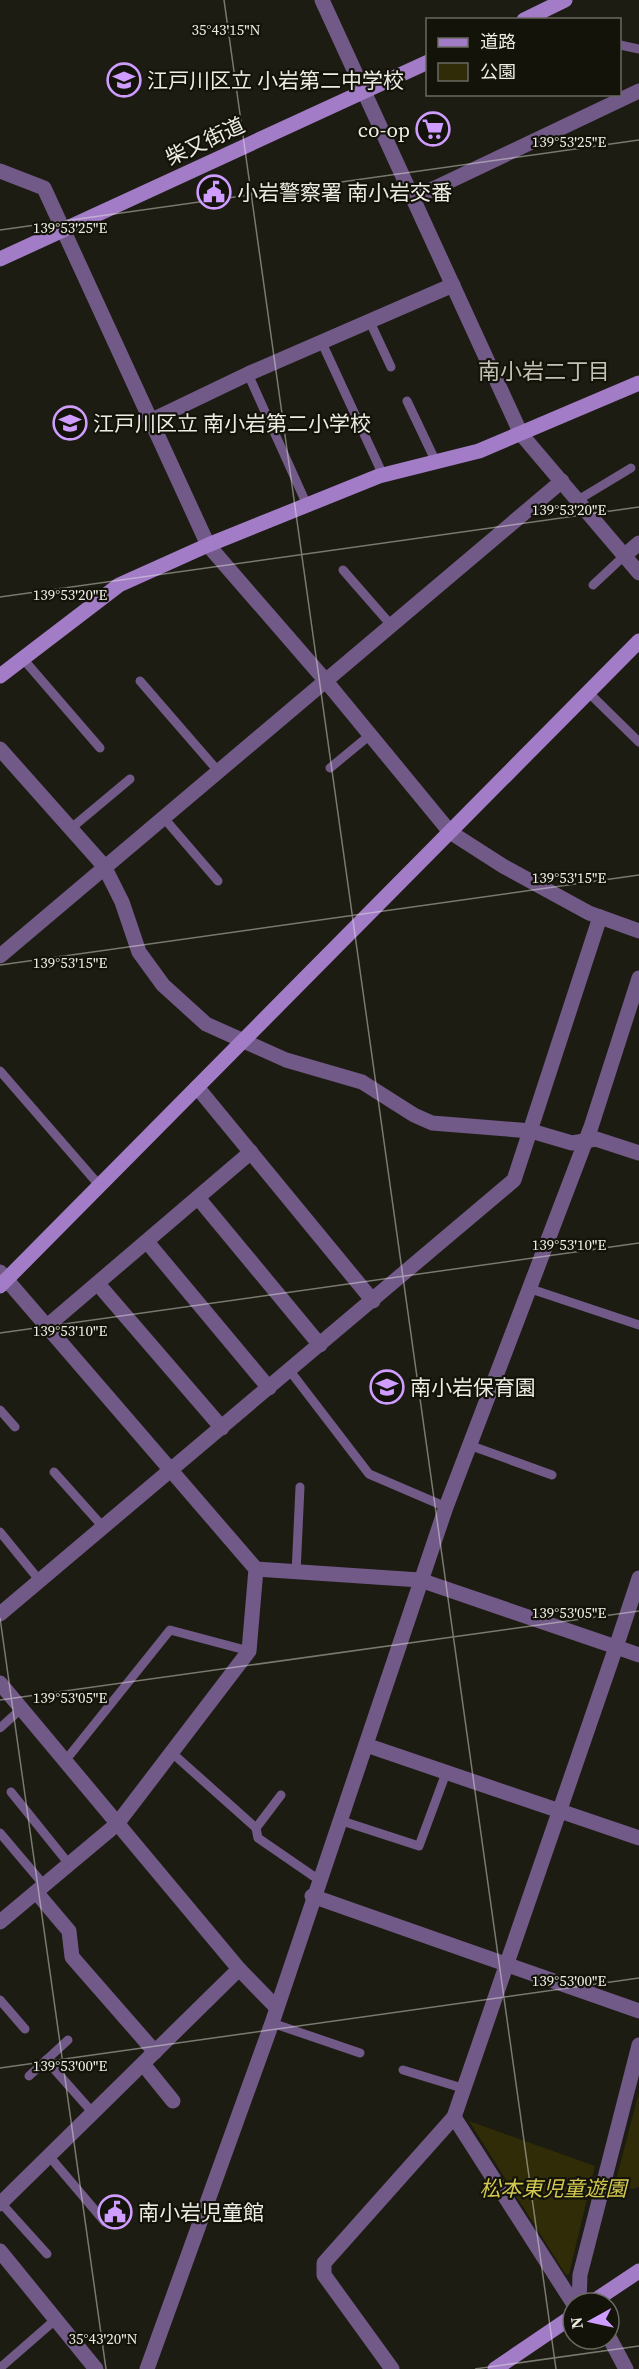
<svg xmlns="http://www.w3.org/2000/svg" width="639" height="2369" font-family="'Source Serif 4','Noto Sans JP',serif">
  <rect width="100%" height="100%" fill="#1d1c12"/>
  <g fill="#2f2c07">
    <polygon points="639,2092 639,2187 633,2189 615,2184"/>
    <polygon points="469,2121 595,2166 569,2274 566,2275"/>
  </g>
  <g fill="none" stroke-linecap="round" stroke-linejoin="round">
    <g stroke="#715988" stroke-width="9">
      <polyline points="620,45 639,49"/>
      <polyline points="370,322 391,367"/>
      <polyline points="322,343 383,475"/>
      <polyline points="248,374 307,505"/>
      <polyline points="407,401 436,462"/>
      <polyline points="578,500 631,468"/>
      <polyline points="343,570 391,625"/>
      <polyline points="593,585 624,556"/>
      <polyline points="24,660 100,748"/>
      <polyline points="140,681 218,771"/>
      <polyline points="588,692 639,742"/>
      <polyline points="330,768 370,735"/>
      <polyline points="163,817 218,881"/>
      <polyline points="69,830 130,779"/>
      <polyline points="0,1071 99,1185"/>
      <polyline points="528,1288 639,1325"/>
      <polyline points="290,1371 369,1474 446,1507"/>
      <polyline points="0,1410 15,1427"/>
      <polyline points="469,1445 552,1475"/>
      <polyline points="54,1472 104,1528"/>
      <polyline points="0,1532 40,1581"/>
      <polyline points="296,1573 300,1487"/>
      <polyline points="0,1728 21,1709"/>
      <polyline points="171,1752 256,1828"/>
      <polyline points="65,1761 170,1630 249,1651"/>
      <polyline points="11,1792 69,1864"/>
      <polyline points="281,1795 256,1828 258,1838 319,1880"/>
      <polyline points="339,1820 419,1846 446,1773"/>
      <polyline points="0,1833 44,1885"/>
      <polyline points="0,2000 25,2029"/>
      <polyline points="272,2023 360,2053"/>
      <polyline points="46,2060 93,2113"/>
      <polyline points="403,2070 462,2088"/>
      <polyline points="29,2076 68,2040"/>
      <polyline points="49,2156 105,2222"/>
      <polyline points="1,2203 47,2254"/>
      <polyline points="0,2368 55,2320"/>
    </g>
    <g stroke="#715988" stroke-width="15">
      <polyline points="322,0 521,434 639,573"/>
      <polyline points="0,171 44,188 208,545 214,552 325,680 450,832 503,866 589,913 639,931"/>
      <polyline points="414,198 639,91"/>
      <polyline points="150,421 248,374 453,285"/>
      <polyline points="624,556 639,543"/>
      <polyline points="0,749 104,866 122,902 139,952 163,985 206,1024 286,1060 362,1082 414,1115 432,1123 531,1131 572,1143 596,1139 639,1153"/>
      <polyline points="0,956 562,481"/>
      <polyline points="197,1087 373,1301"/>
      <polyline points="199,1199 320,1345"/>
      <polyline points="148,1243 269,1388"/>
      <polyline points="0,1272 256,1569 420,1580 616,1647 639,1578"/>
      <polyline points="98,1284 222,1428"/>
      <polyline points="46,1327 251,1152"/>
      <polyline points="0,1614 514,1180 600,917"/>
      <polyline points="0,1683 239,1969 276,2007"/>
      <polyline points="366,1745 639,1838"/>
      <polyline points="36,1892 69,1931 72,1957 155,2052"/>
      <polyline points="312,1896 639,2011"/>
      <polyline points="0,1922 117,1824 249,1651 256,1569"/>
      <polyline points="143,2064 173,2101"/>
      <polyline points="454,2117 573,2303"/>
      <polyline points="0,2204 239,1969"/>
      <polyline points="0,2251 96,2369"/>
      <polyline points="579,2303 580,2275 639,2045"/>
      <polyline points="609,2337 626,2369"/>
      <polyline points="147,2369 272,2023 446,1507 591,1127 639,978"/>
      <polyline points="392,2369 324,2275 324,2263 454,2117 616,1647 639,1655"/>
    </g>
    <g stroke="#a27cc7" stroke-width="15">
      <polyline points="524,20 565,0"/>
      <polyline points="0,259 428,62"/>
      <polyline points="0,676 119,585 208,545 379,476 479,451 639,383"/>
      <polyline points="0,1286 639,641"/>
      <polyline points="591,2303 639,2271"/>
      <polyline points="495,2369 573,2316"/>
    </g>
  </g>
  <path fill="none" stroke="#ecece5" stroke-width="1.5" stroke-opacity="0.45" d="M224,0L556,2369M0,230L639,140M0,597L639,507M0,965L639,875M0,1333L639,1243M0,1618L106,2369M0,1700L639,1611M0,2068L639,1978M475,2369L639,2346"/>
  <defs>
    <g id="school-ring" transform="scale(1.725)"><circle r="9.5" fill="#141309" stroke="#cf9dff" stroke-width="1.5"/><path d="M0-5L7-2L0 1L-7-2ZM-4 1L0 2.5L4 1V4Q0 6-4 4Z" fill="#cf9dff"/></g>
    <g id="supermarket-ring" transform="scale(1.725)"><circle r="9.5" fill="#141309" stroke="#cf9dff" stroke-width="1.5"/><path d="M-6-5.5h2.5l.6 2H6L4.5 2H-2.5L-4.4-4H-6ZM-1.5 3.2a1.3 1.3 0 1 0 .1 0ZM3 3.2a1.3 1.3 0 1 0 .1 0Z" fill="#cf9dff"/></g>
    <g id="civic-ring" transform="scale(1.725)"><circle r="9.5" fill="#141309" stroke="#cf9dff" stroke-width="1.5"/><path d="M-.6-6.5H3V-4.5H.6V-3L4-1V1h2V6H-6V1h2V-1L-.6-3ZM-1.2 2.5V6h2.4V2.5Z" fill="#cf9dff"/></g>
  </defs>
  <g fill-rule="evenodd">
    <use href="#school-ring" x="124" y="80"/>
    <use href="#supermarket-ring" x="433" y="129"/>
    <use href="#civic-ring" x="214" y="192"/>
    <use href="#school-ring" x="70" y="423"/>
    <use href="#school-ring" x="387" y="1387"/>
    <use href="#civic-ring" x="115" y="2212"/>
  </g>
  <g text-anchor="middle" dominant-baseline="central" stroke-width="4.5" stroke-linejoin="round" paint-order="stroke">
    <g font-size="21" fill="#ecece5" stroke="#141309" text-anchor="start">
      <text x="147" y="80">江戸川区立 小岩第二中学校</text>
      <text x="410" y="129" text-anchor="end">co-op</text>
      <text x="237" y="192">小岩警察署 南小岩交番</text>
      <text x="93" y="423">江戸川区立 南小岩第二小学校</text>
      <text x="410" y="1387">南小岩保育園</text>
      <text x="138" y="2212">南小岩児童館</text>
    </g>
    <g font-size="21" fill="#ecece5" stroke="#141309">
      <text transform="translate(205 141) rotate(-25)">柴又街道</text>
    </g>
    <g font-size="21" font-style="italic" fill="#d2c84f" stroke="#141309">
      <text x="553" y="2188">松本東児童遊園</text>
    </g>
    <g font-size="22" fill="#c2c1b3" stroke="#141309">
      <text x="544" y="371">南小岩二丁目</text>
    </g>
  </g>
  <g font-size="15" text-anchor="middle" fill="#ecece5" stroke="#141309" stroke-width="4.5" stroke-linejoin="round" paint-order="stroke">
    <text x="226" y="35">35°43'15"N</text>
    <text x="569" y="147">139°53'25"E</text>
    <text x="70" y="233">139°53'25"E</text>
    <text x="569" y="515">139°53'20"E</text>
    <text x="70" y="600">139°53'20"E</text>
    <text x="569" y="883">139°53'15"E</text>
    <text x="70" y="968">139°53'15"E</text>
    <text x="569" y="1250">139°53'10"E</text>
    <text x="70" y="1336">139°53'10"E</text>
    <text x="569" y="1618">139°53'05"E</text>
    <text x="70" y="1703">139°53'05"E</text>
    <text x="569" y="1986">139°53'00"E</text>
    <text x="70" y="2071">139°53'00"E</text>
    <text x="103" y="2344">35°43'20"N</text>
  </g>
  <rect x="426" y="18" width="195" height="78" fill="#141309" stroke="#6a6a61" stroke-width="1.5"/>
  <rect x="438" y="38" width="30" height="9" fill="#a27cc7" stroke="#6a6a61" stroke-width="1.5"/>
  <text x="480" y="48" font-size="18" fill="#ecece5">道路</text>
  <rect x="438" y="63" width="30" height="18" fill="#2f2c07" stroke="#6a6a61" stroke-width="1.5"/>
  <text x="480" y="78" font-size="18" fill="#ecece5">公園</text>
  <g transform="translate(591 2321) rotate(262)"><circle r="28" fill="#141309" stroke="#6a6a61" stroke-width="1.5"/>
  <path d="M0-4.5L10 22L0 15L-10 22Z" fill="#cf9dff"/>
  <text y="-9" font-size="16" font-weight="bold" text-anchor="middle" fill="#ecece5">N</text>
  </g>
</svg>
